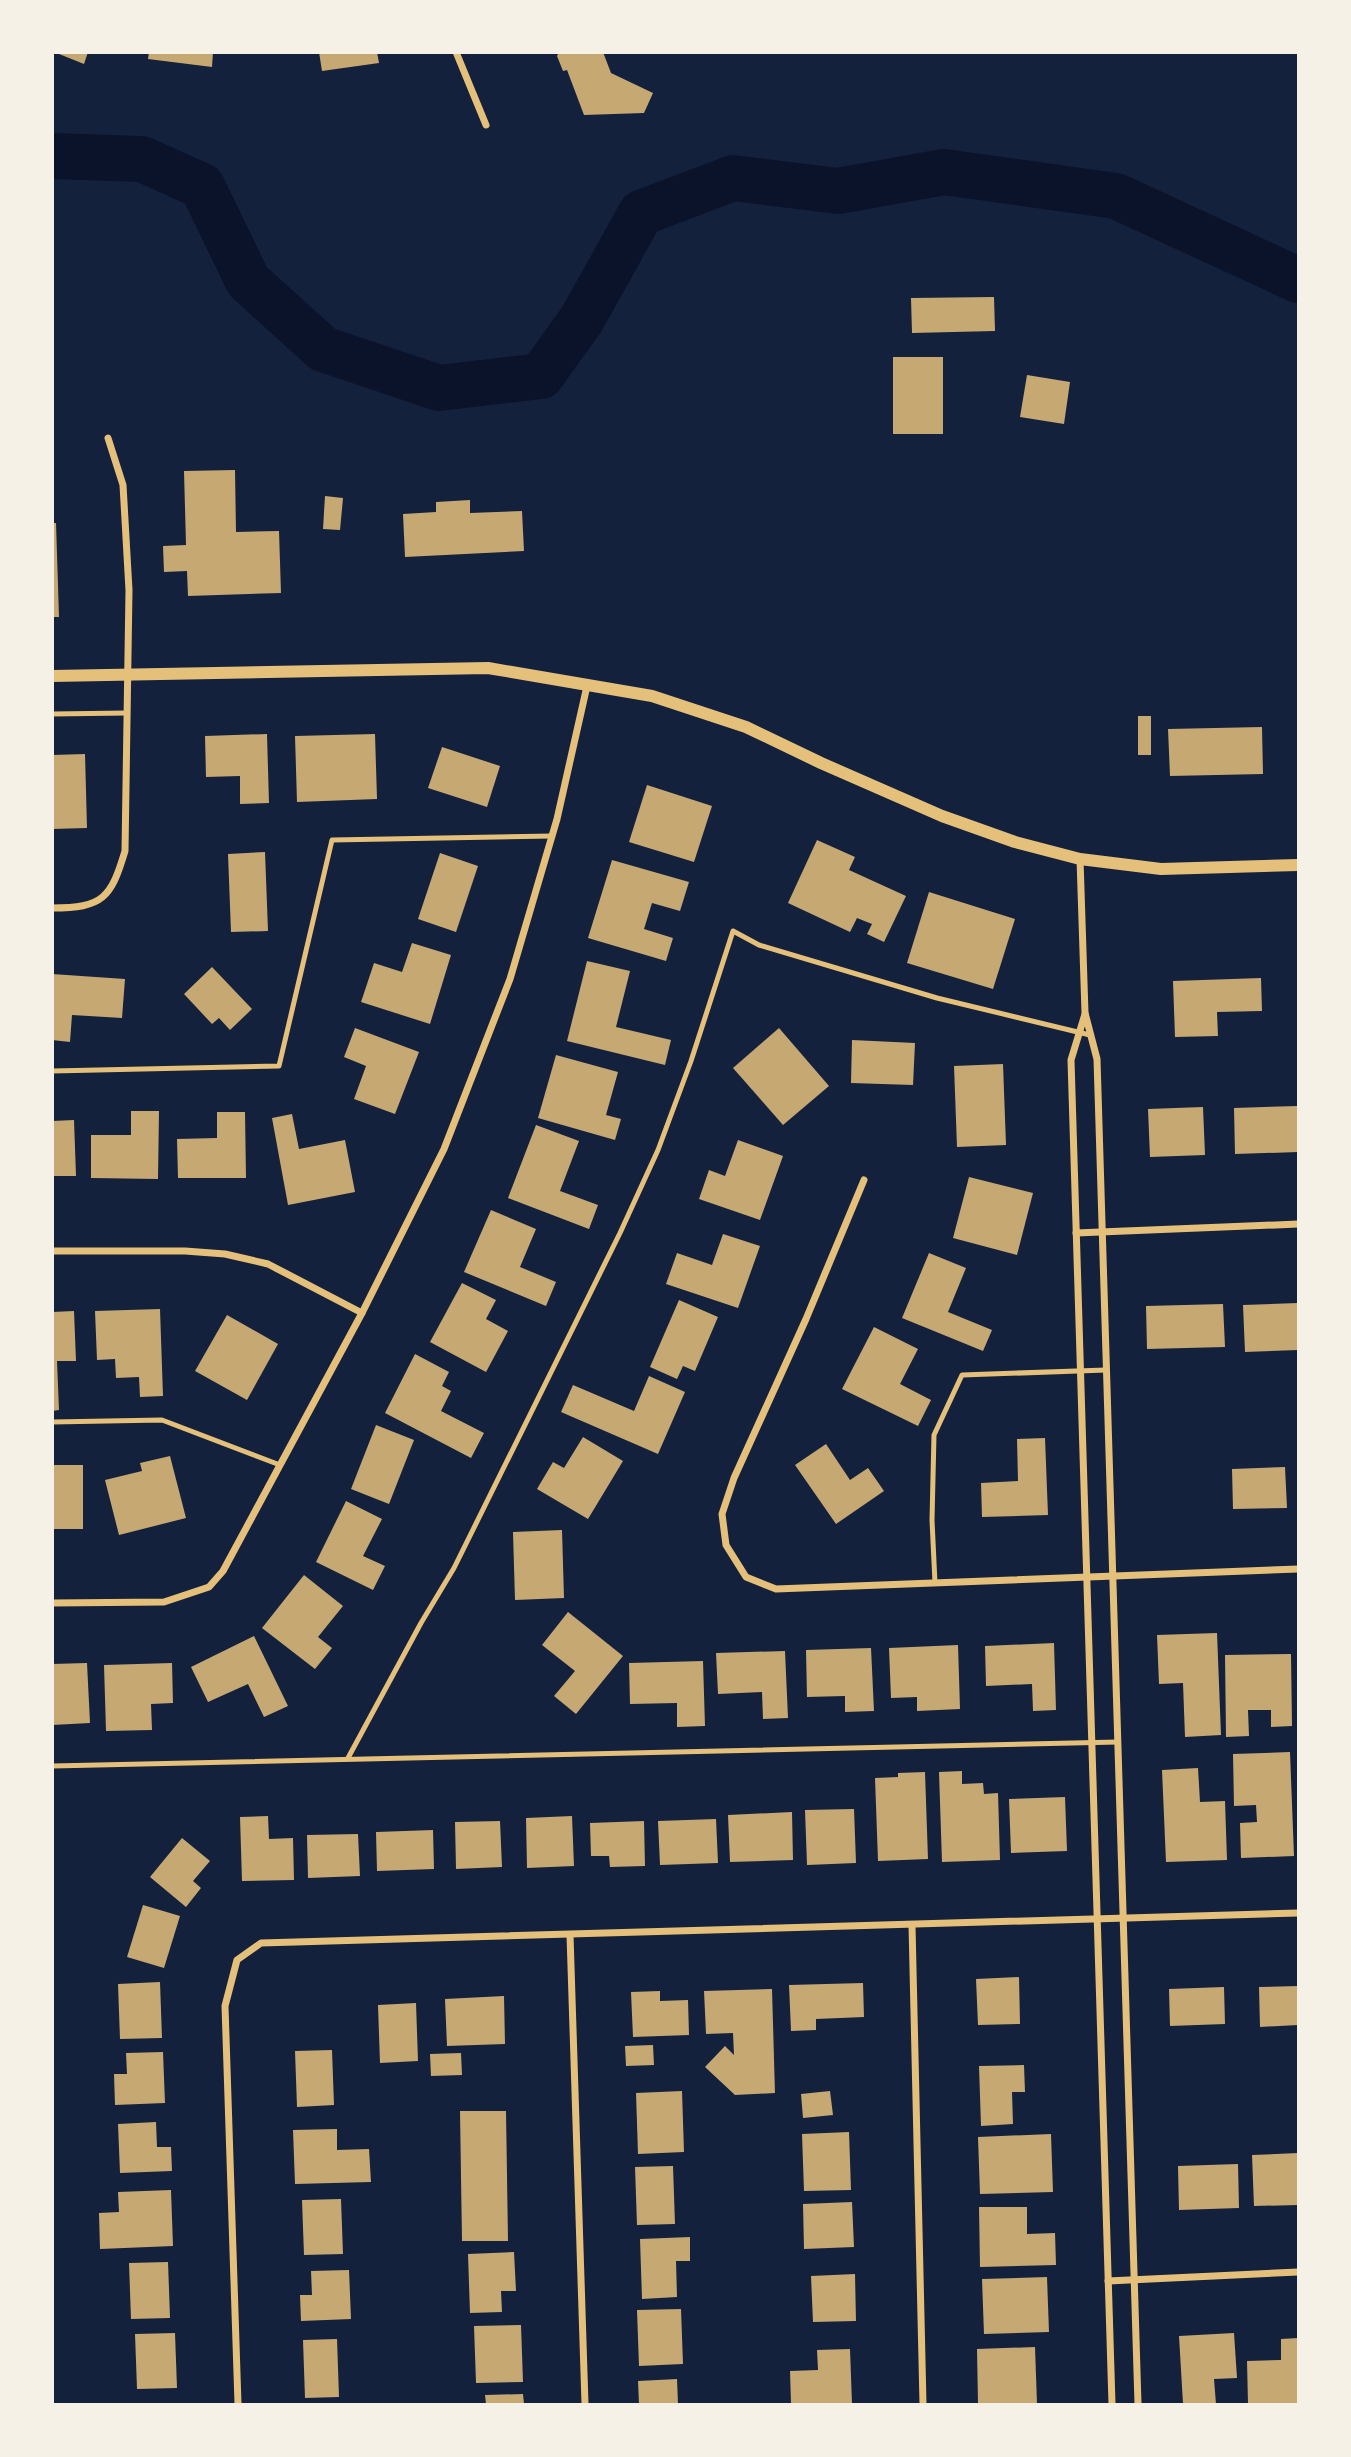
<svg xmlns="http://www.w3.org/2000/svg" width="1351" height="2457" font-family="Lora,serif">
  <rect width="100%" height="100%" fill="#14213d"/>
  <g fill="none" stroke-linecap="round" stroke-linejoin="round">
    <polyline stroke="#0b132b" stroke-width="46" points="52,156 142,159 202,186 248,281 323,349 439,388 541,376 582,319 641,213 733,178 838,191 944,172 1116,196 1298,280"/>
  </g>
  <g fill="#c6a872">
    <polygon points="54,52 88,52 84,64"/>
    <polygon points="149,52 213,52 212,67 148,59"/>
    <polygon points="319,52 377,52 379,63 322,71"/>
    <polygon points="559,52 603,52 611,73 653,93 644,113 584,115 567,70 563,71 557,56"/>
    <polygon points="994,297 995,331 912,333 911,298"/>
    <rect x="893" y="357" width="50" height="77"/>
    <polygon points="1027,375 1070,382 1064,424 1020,417"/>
    <polygon points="235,470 236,532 279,531 281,593 188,596 187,571 164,572 163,546 186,545 184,471"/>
    <polygon points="325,496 343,498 340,530 323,529"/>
    <polygon points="470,500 470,513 522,511 524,551 405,557 403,514 436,512 436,502"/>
    <polygon points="52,523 56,523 59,617 52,617"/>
    <rect x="1138" y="716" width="13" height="39"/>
    <polygon points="1262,727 1263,774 1170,776 1168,729"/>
    <polygon points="267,734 269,803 240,804 240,776 206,777 205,736"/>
    <polygon points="375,734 377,799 297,802 295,736"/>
    <polygon points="442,747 500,766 487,807 428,788"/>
    <polygon points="85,754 87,828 52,829 52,755"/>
    <polygon points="647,785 712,806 694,862 629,842"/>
    <polygon points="817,840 855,857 849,870 906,896 884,942 867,934 872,924 857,918 850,932 788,903"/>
    <polygon points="265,852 268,931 231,932 228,854"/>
    <polygon points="440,853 478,866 456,932 418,919"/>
    <polygon points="612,860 689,882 680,911 652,903 644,929 673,938 666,961 588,938"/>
    <polygon points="929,892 1015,919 993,989 907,963"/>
    <polygon points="412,943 451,955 430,1024 361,1002 374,963 402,972"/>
    <polygon points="587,961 630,971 616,1027 671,1040 665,1065 567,1041"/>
    <polygon points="212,967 252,1009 230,1030 219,1018 212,1024 184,994"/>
    <polygon points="52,974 125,979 122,1018 72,1015 70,1042 52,1040"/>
    <polygon points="1261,978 1262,1011 1217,1012 1218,1036 1175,1037 1173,981"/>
    <polygon points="355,1028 419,1052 395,1114 354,1099 366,1066 344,1057"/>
    <polygon points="779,1028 829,1086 783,1125 733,1068"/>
    <polygon points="852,1040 915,1043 913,1085 851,1083"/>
    <polygon points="556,1055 618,1072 606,1115 621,1119 615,1140 538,1118"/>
    <polygon points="1003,1064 1006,1145 957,1147 954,1066"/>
    <polygon points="1297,1106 1298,1152 1235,1154 1234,1108"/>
    <polygon points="1203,1107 1205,1155 1150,1157 1148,1109"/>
    <polygon points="131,1111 159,1111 158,1179 91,1178 91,1135 131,1135"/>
    <polygon points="217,1112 245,1112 246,1178 178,1178 177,1139 217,1138"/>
    <polygon points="292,1114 299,1149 345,1140 355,1192 288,1205 272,1118"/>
    <polygon points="74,1120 76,1176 52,1176 52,1121"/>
    <polygon points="536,1125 579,1141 560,1191 598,1205 589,1229 508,1198"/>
    <polygon points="738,1140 783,1156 760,1220 699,1199 709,1170 725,1176"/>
    <polygon points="969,1177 1033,1193 1017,1255 953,1238"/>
    <polygon points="491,1210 536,1229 520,1267 556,1282 546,1306 464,1272"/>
    <polygon points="723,1234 760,1246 738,1308 666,1284 677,1253 712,1265"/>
    <polygon points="929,1253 966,1268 948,1312 992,1330 983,1351 902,1318"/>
    <polygon points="462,1283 496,1300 486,1319 508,1331 486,1372 430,1342"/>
    <polygon points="679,1300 718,1317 695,1371 683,1366 677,1379 650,1367"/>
    <polygon points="1298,1303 1298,1350 1245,1352 1243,1305"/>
    <polygon points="1223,1304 1225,1347 1147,1349 1146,1306"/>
    <polygon points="160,1309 163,1396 140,1397 139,1377 116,1378 115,1359 97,1360 95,1311"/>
    <polygon points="74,1311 76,1361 57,1361 59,1410 52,1411 52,1312"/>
    <polygon points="227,1315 278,1344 247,1400 195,1371"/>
    <polygon points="874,1327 918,1349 900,1384 931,1400 918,1426 842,1389"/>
    <polygon points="415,1354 449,1372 442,1386 451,1391 441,1411 484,1433 471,1458 385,1413"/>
    <polygon points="649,1376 685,1392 658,1454 561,1412 573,1385 634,1411"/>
    <polygon points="376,1425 414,1440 389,1504 351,1489"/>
    <polygon points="583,1437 623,1461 588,1519 537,1489 553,1462 564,1468"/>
    <polygon points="1045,1438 1048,1515 982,1517 981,1483 1018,1481 1017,1439"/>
    <polygon points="826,1444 850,1480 868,1468 884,1491 836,1524 795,1465"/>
    <polygon points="170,1456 186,1518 119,1535 105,1480 142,1471 140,1463"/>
    <polygon points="54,1465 83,1465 83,1529 52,1529"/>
    <polygon points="1285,1467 1287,1508 1233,1509 1232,1469"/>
    <polygon points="346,1501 382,1519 363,1556 385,1566 373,1590 316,1562"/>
    <polygon points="562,1530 564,1598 515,1600 513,1532"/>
    <polygon points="304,1575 343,1606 318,1637 332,1648 315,1669 262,1628"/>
    <polygon points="568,1612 623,1656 576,1714 554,1696 575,1671 542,1645"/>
    <polygon points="1217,1633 1221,1735 1185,1737 1183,1683 1159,1684 1157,1635"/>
    <polygon points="254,1636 288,1706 264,1717 248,1684 208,1702 191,1667"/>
    <polygon points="1054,1643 1056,1710 1033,1711 1032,1684 986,1686 985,1646"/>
    <polygon points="958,1645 960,1709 917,1711 917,1697 891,1698 889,1648"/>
    <polygon points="871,1648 874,1711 845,1712 845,1696 807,1697 806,1650"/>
    <polygon points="785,1651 788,1718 763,1719 762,1692 718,1694 716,1653"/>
    <polygon points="1291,1654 1292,1726 1271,1727 1271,1710 1248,1710 1249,1736 1226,1737 1225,1655"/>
    <polygon points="703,1661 705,1726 677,1727 677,1703 630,1704 629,1663"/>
    <polygon points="87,1663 90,1723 52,1725 52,1664"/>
    <polygon points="172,1663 173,1703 151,1704 152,1730 106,1731 104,1665"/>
    <polygon points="1290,1752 1294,1856 1241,1858 1240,1823 1257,1822 1256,1805 1234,1806 1233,1754"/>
    <polygon points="1198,1768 1200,1802 1225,1801 1227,1860 1166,1862 1162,1770"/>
    <polygon points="962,1771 962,1784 983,1783 984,1794 998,1793 1000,1860 942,1862 939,1772"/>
    <polygon points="925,1772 928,1859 878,1861 875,1778 898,1777 898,1773"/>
    <polygon points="1065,1797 1067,1851 1011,1853 1009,1799"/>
    <polygon points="854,1809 856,1863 807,1865 805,1810"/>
    <polygon points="792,1812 793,1860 730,1862 728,1815"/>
    <polygon points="268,1816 269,1839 293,1838 294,1880 242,1881 240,1817"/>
    <polygon points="572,1816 574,1866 527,1868 526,1818"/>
    <polygon points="716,1819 718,1863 660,1865 658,1821"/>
    <polygon points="500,1821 502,1867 456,1869 455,1822"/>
    <polygon points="644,1821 645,1866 610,1867 609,1856 591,1856 590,1823"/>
    <polygon points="433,1830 434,1869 377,1871 376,1832"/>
    <polygon points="358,1834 360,1876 308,1878 307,1835"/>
    <polygon points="182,1838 210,1861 193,1881 201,1888 186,1907 150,1877"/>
    <polygon points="143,1905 180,1916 164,1968 127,1957"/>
    <polygon points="1019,1977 1020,2024 978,2025 976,1979"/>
    <polygon points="160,1982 162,2038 120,2039 118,1984"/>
    <polygon points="863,1983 864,2017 816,2019 816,2030 791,2031 789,1985"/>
    <polygon points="1298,1986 1298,2025 1260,2027 1259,1987"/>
    <polygon points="1224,1987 1225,2024 1170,2026 1169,1989"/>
    <polygon points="772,1989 775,2093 735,2095 705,2067 725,2046 734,2055 733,2033 706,2034 704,1991"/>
    <polygon points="660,1991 660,2001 688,2000 689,2035 633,2037 631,1992"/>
    <polygon points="504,1996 505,2044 447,2046 445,1999"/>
    <polygon points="416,2003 418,2061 380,2063 378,2005"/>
    <polygon points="653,2045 654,2065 626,2066 625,2046"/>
    <polygon points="332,2050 334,2105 297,2107 295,2051"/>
    <polygon points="163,2052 165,2103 115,2105 114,2074 127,2074 126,2053"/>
    <polygon points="461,2053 462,2075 431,2076 430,2054"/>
    <polygon points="1024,2065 1025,2092 1012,2092 1013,2124 981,2126 979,2066"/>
    <polygon points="682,2091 684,2152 638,2154 636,2093"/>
    <polygon points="830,2091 833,2115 803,2118 801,2094"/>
    <polygon points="460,2111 506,2111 508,2241 462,2241"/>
    <polygon points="156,2122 157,2147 171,2147 172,2171 120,2173 118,2124"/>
    <polygon points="337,2129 337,2150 369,2149 371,2182 295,2184 293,2130"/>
    <polygon points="849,2132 851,2190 804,2191 802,2134"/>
    <polygon points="1051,2134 1053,2192 980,2194 978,2137"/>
    <polygon points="1298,2153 1298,2205 1254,2206 1252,2155"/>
    <polygon points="1238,2164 1239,2208 1179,2210 1178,2166"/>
    <polygon points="673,2166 675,2224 637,2225 635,2167"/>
    <polygon points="171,2190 173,2246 100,2249 99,2213 119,2212 118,2192"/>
    <polygon points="341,2199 343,2254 304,2255 302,2200"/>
    <polygon points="852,2202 854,2247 804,2249 803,2204"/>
    <polygon points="979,2207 1027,2207 1027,2234 1055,2233 1056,2265 980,2267"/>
    <polygon points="690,2237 690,2261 676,2261 677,2297 642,2299 640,2239"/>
    <polygon points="514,2252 516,2291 501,2291 502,2312 470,2313 468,2254"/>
    <polygon points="168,2262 170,2318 131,2319 129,2263"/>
    <polygon points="349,2270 351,2319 301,2321 300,2295 312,2295 311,2271"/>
    <polygon points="855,2274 856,2321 813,2322 811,2276"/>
    <polygon points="1047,2277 1049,2332 984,2334 982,2279"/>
    <polygon points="681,2309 683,2364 639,2366 637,2310"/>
    <polygon points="521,2325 523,2382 476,2383 474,2326"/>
    <polygon points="175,2333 177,2388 137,2389 135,2334"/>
    <polygon points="1234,2333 1237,2378 1214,2379 1216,2404 1183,2404 1179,2336"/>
    <polygon points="1298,2338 1298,2404 1248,2404 1247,2361 1281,2360 1281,2339"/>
    <polygon points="337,2339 339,2397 305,2398 303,2340"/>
    <polygon points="1035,2347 1037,2404 978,2404 977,2349"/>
    <polygon points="850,2349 852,2404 791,2404 790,2371 818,2370 817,2350"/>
    <polygon points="677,2379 678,2404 639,2404 638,2381"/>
    <polygon points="523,2394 524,2404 486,2404 485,2395"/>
  </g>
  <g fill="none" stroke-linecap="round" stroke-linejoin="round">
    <g stroke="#e5c07b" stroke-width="5">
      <polyline points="52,714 127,713"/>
      <polyline points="52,1071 279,1066 332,840 552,836"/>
      <polyline points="52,1422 162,1420 280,1465"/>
      <polyline points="935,1583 932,1520 934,1435 962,1375 1106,1370"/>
      <polyline points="348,1758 421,1623 454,1568 620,1233 658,1150 691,1061 733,931 759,945 937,998 1090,1035"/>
      <polyline points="52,1766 1118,1742"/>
    </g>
    <g stroke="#e5c07b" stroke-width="7">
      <polyline points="456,52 486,125"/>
      <polyline points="1080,859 1085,1013 1097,1059 1138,2404"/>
      <path d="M52,908C103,908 111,898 125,851L129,590L123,485L108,438"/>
      <polyline points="1085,1014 1071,1060 1112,2404"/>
      <polyline points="864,1180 806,1319 734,1478 722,1514 726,1545 746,1577 776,1589 1298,1569"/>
      <polyline points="1076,1233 1298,1224"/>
      <polyline points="52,1251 185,1251 225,1254 268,1264 362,1313"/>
      <polyline points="52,1603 164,1602 209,1587 223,1571 362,1313 444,1149 510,979 557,819 587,686"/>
      <polyline points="912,1925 923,2404"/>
      <polyline points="570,1935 585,2404"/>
      <polyline points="1108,2281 1298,2272"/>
      <polyline points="238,2404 225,2006 237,1960 261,1943 1298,1913"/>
    </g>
    <polyline stroke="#e5c07b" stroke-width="12" points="52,676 488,668 652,696 746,727 821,763 942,816 1015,842 1080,859 1161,869 1298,865"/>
  </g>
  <rect width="1351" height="2457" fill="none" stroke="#f6f1e7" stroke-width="108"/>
</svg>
